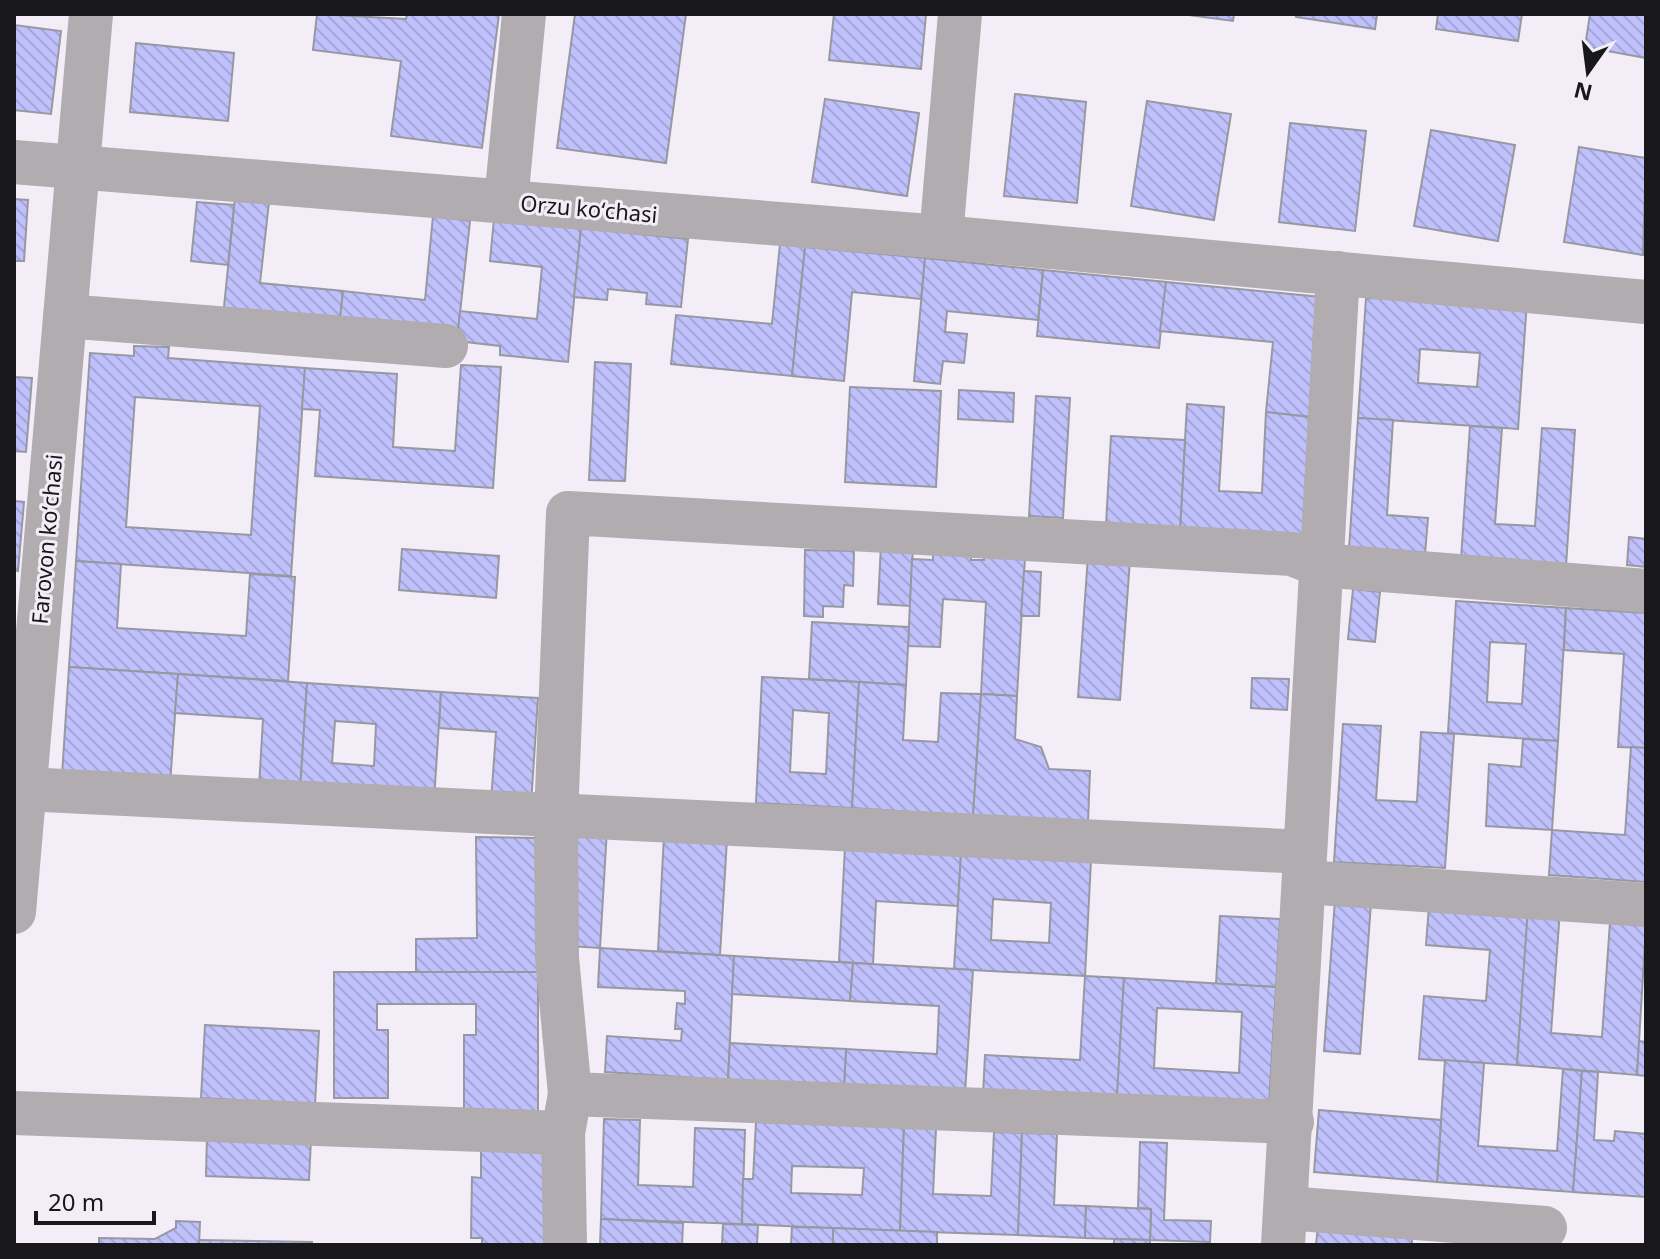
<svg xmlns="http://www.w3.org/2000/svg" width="1660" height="1259" font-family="'Noto Sans',sans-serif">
  <defs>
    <pattern id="building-back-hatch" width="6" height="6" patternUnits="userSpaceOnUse" patternTransform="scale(2)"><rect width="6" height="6" fill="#c0c1fc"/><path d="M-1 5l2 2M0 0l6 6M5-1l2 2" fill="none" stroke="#a4a5d7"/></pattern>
  </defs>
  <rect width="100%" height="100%" fill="#f2edf7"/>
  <g fill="url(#building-back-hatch)" stroke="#9798a2" stroke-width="2" fill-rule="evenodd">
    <polygon points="317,14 406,19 407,14 499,14 482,148 391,136 401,61 313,50"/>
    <polygon points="575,14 686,14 666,163 557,148"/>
    <polygon points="834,14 926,14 921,69 829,60"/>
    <polygon points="1181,14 1234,14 1233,21"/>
    <polygon points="1297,14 1377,14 1375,29 1296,17"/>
    <polygon points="1438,14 1522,14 1518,41 1436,29"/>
    <polygon points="1590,14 1646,14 1646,58 1585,47"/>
    <polygon points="14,25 61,31 51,114 14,110"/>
    <polygon points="136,43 234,53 228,121 130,112"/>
    <polygon points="1015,94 1086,102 1077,203 1004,196"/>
    <polygon points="825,99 919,113 907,196 812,182"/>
    <polygon points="1147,101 1231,114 1214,220 1131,206"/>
    <polygon points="1290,123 1366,131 1355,231 1279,222"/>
    <polygon points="1431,130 1515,145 1498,241 1414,226"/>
    <polygon points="1579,147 1646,158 1643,255 1564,242"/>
    <polygon points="235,198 269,202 260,283 343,291 339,329 223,317"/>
    <polygon points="14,199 28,200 24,261 14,261"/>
    <polygon points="197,202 234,205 228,265 191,261"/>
    <polygon points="433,216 470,221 457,341 339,329 343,291 425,300"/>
    <polygon points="494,219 581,228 568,362 500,355 500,346 457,341 460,311 537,319 542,267 490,261"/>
    <polygon points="581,228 688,239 681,307 646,304 647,293 608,289 607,300 574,297"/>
    <polygon points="780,244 805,247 792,376 671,364 676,315 772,324"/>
    <polygon points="805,247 925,258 921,299 852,292 844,381 792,376"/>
    <polygon points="925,258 1043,270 1038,320 947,311 945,332 967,334 964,363 943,361 940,384 914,381"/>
    <polygon points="1043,270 1166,282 1159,348 1037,336"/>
    <polygon points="1166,282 1321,297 1310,417 1266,412 1273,342 1160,331"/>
    <path d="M1366,298L1527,301L1518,429L1358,418ZM1420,349L1480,353L1477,387L1418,383Z"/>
    <path d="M134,346L169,347L168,358L305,368L291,576L76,561L90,353L134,356ZM135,397L260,406L251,535L126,527Z"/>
    <polygon points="595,362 631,364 625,481 589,480"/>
    <polygon points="461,365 501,367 493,488 315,476 320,410 302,409 305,368 397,374 393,447 455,451"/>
    <polygon points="14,377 32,378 26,452 14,451"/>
    <polygon points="850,387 941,391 936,487 845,482"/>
    <polygon points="959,390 1014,393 1013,422 958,419"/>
    <polygon points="1036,396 1070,398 1063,518 1029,516"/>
    <polygon points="1187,404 1224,407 1219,491 1262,493 1266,412 1310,417 1304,537 1180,530"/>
    <polygon points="1358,418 1393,420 1387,515 1428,518 1425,554 1349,549"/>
    <polygon points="1470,426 1502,428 1495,524 1535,526 1542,428 1575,430 1566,566 1461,559"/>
    <polygon points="1111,436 1185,440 1180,530 1106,525"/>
    <polygon points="14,501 24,502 18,571 14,570"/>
    <polygon points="1629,537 1646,539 1646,567 1627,565"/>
    <polygon points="881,545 913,547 910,606 878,604"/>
    <polygon points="402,549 499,556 496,598 399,590"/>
    <polygon points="805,550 854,551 853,586 844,585 843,607 823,606 823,617 804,616"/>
    <polygon points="933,552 971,555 971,560 984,560 984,556 1025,557 1017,696 981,694 986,602 943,599 940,647 908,646 912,559 933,560"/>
    <polygon points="1088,556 1130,559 1120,700 1078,697"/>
    <polygon points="76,561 121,564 117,628 246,636 250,574 295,577 288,681 69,667"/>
    <polygon points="1024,571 1041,572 1039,616 1021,616"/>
    <polygon points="1353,589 1380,592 1375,642 1348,639"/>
    <path d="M1456,601L1566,608L1558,741L1448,733ZM1490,642L1526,644L1522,704L1487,702Z"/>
    <polygon points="1566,608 1646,613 1646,748 1618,747 1624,654 1564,650"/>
    <polygon points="812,622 909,627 906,685 809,679"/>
    <polygon points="69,667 178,674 170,784 62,776"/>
    <polygon points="178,674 307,683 300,791 259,788 263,719 175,713"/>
    <path d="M762,677L859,682L852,808L756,803ZM793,710L829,713L826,774L790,772Z"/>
    <polygon points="1252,678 1289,679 1287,710 1251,708"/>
    <polygon points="859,682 906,685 903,740 938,742 941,693 981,694 973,816 852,808"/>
    <path d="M307,683L441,692L434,800L300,791ZM335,721L376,724L374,766L332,763Z"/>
    <polygon points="441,692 538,698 531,804 491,802 496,732 439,728"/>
    <polygon points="981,694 1017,696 1015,739 1041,747 1049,769 1090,771 1088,823 973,816"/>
    <polygon points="1343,724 1381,726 1376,800 1417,802 1421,732 1454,734 1445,868 1334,862"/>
    <polygon points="1523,739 1558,741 1552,830 1486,826 1489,764 1521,767"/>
    <polygon points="1631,747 1646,748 1646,882 1549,875 1552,830 1625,835"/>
    <polygon points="575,827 607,829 600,948 569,946"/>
    <polygon points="664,835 727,839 720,955 658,951"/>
    <polygon points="476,837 538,838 538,972 416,972 416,939 477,938"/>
    <polygon points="845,847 961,854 958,906 876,901 873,964 839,962"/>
    <path d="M961,854L1091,861L1085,976L954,969ZM993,899L1051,903L1049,943L991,940Z"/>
    <polygon points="1335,900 1371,903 1360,1054 1324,1051"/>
    <polygon points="1429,906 1528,913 1517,1065 1419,1059 1424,996 1486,1001 1490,950 1426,945"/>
    <polygon points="1528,908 1560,910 1551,1033 1602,1037 1610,922 1646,925 1637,1075 1517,1065"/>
    <polygon points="1220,916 1280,919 1276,987 1216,984"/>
    <polygon points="600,948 734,956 728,1080 605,1072 607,1036 681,1041 682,1029 675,1029 677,1003 685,1004 685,991 598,987"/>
    <polygon points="734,956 853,963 850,1001 732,994"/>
    <polygon points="853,963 973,970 965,1093 844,1087 846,1049 937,1054 939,1006 850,1001"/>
    <polygon points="334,972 538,972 538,1111 464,1110 464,1035 476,1035 476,1004 377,1004 377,1030 388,1030 388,1098 334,1098"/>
    <polygon points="1085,976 1124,978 1117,1103 983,1095 985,1055 1080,1060"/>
    <path d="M1124,978L1276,987L1269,1104L1117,1095ZM1157,1008L1242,1012L1239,1073L1154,1068Z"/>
    <polygon points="205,1025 319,1031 315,1104 201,1098"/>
    <polygon points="1639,1041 1646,1042 1646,1076 1637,1075"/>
    <polygon points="730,1043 846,1049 844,1087 728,1080"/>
    <polygon points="1445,1060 1484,1063 1478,1146 1557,1151 1563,1069 1582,1071 1573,1192 1437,1182"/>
    <polygon points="1582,1071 1598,1072 1594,1140 1614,1141 1615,1131 1646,1134 1646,1197 1573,1192"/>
    <polygon points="1319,1110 1441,1120 1437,1182 1314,1172"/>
    <polygon points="604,1119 640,1120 638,1185 693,1187 695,1128 745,1130 742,1224 601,1219"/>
    <path d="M756,1122L904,1127L900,1231L742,1224L743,1179H753ZM792,1166L864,1168L862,1195L791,1193Z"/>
    <polygon points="904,1127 936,1128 933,1194 991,1196 994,1132 1022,1133 1018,1235 900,1231"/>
    <polygon points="1022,1133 1057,1134 1054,1205 1086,1206 1085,1238 1018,1235"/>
    <polygon points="207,1135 311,1139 309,1180 206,1176"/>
    <polygon points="1140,1142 1167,1143 1164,1220 1211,1221 1210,1242 1150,1240 1151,1209 1138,1208"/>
    <polygon points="481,1149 545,1150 544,1245 482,1245 482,1238 471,1238 472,1177 481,1178"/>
    <polygon points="1086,1206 1151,1209 1150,1240 1085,1238"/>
    <polygon points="601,1219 683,1223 682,1245 600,1245"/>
    <polygon points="176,1221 200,1222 199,1245 99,1245 99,1238 155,1239 176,1228"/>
    <polygon points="723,1224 758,1225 757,1245 722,1245"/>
    <polygon points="1318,1225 1412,1231 1412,1245 1316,1245"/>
    <polygon points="792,1227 833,1228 833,1245 791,1245"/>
    <polygon points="833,1228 937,1232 937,1245 833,1245"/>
    <polygon points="1114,1239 1150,1240 1150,1245 1114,1245"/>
    <polygon points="199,1240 312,1242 312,1245 199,1245"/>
  </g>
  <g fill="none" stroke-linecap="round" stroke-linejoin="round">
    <g stroke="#b0acaf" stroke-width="44">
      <polyline points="14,162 941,237 960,14"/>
      <polyline points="506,201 524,14"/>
      <polyline points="941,237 1646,302"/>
      <polyline points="65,316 446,346"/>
      <polyline points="24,789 1305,852"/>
      <polyline points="1304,882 1646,905"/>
      <polyline points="14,912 91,14"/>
      <polyline points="570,1094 1292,1122"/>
      <polyline points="14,1113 563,1133"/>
      <polyline points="1286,1208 1545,1228"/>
      <polyline points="565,1245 563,1133 570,1094 557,958 556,818 568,513 1292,554 1320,565 1646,591"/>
      <polyline points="1283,1245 1338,273"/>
    </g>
  </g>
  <g text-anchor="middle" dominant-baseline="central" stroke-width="6" stroke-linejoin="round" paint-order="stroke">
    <g font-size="22" fill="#18171a" stroke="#f2edf7">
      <text transform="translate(589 208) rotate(5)">Orzu koʻchasi</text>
      <text transform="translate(46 539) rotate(-85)">Farovon koʻchasi</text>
    </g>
  </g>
  <rect width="1660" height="1259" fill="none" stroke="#18171a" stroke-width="32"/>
  <g transform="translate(1588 72) rotate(194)" stroke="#f2edf7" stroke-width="6" paint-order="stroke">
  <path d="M0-6L14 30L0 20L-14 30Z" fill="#18171a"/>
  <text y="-12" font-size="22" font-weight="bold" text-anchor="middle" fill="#18171a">N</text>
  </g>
  <path d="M36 1211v12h118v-12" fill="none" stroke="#18171a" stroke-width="4"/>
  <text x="48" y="1211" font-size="24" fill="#18171a" stroke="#f2edf7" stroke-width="6" paint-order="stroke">20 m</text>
</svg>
